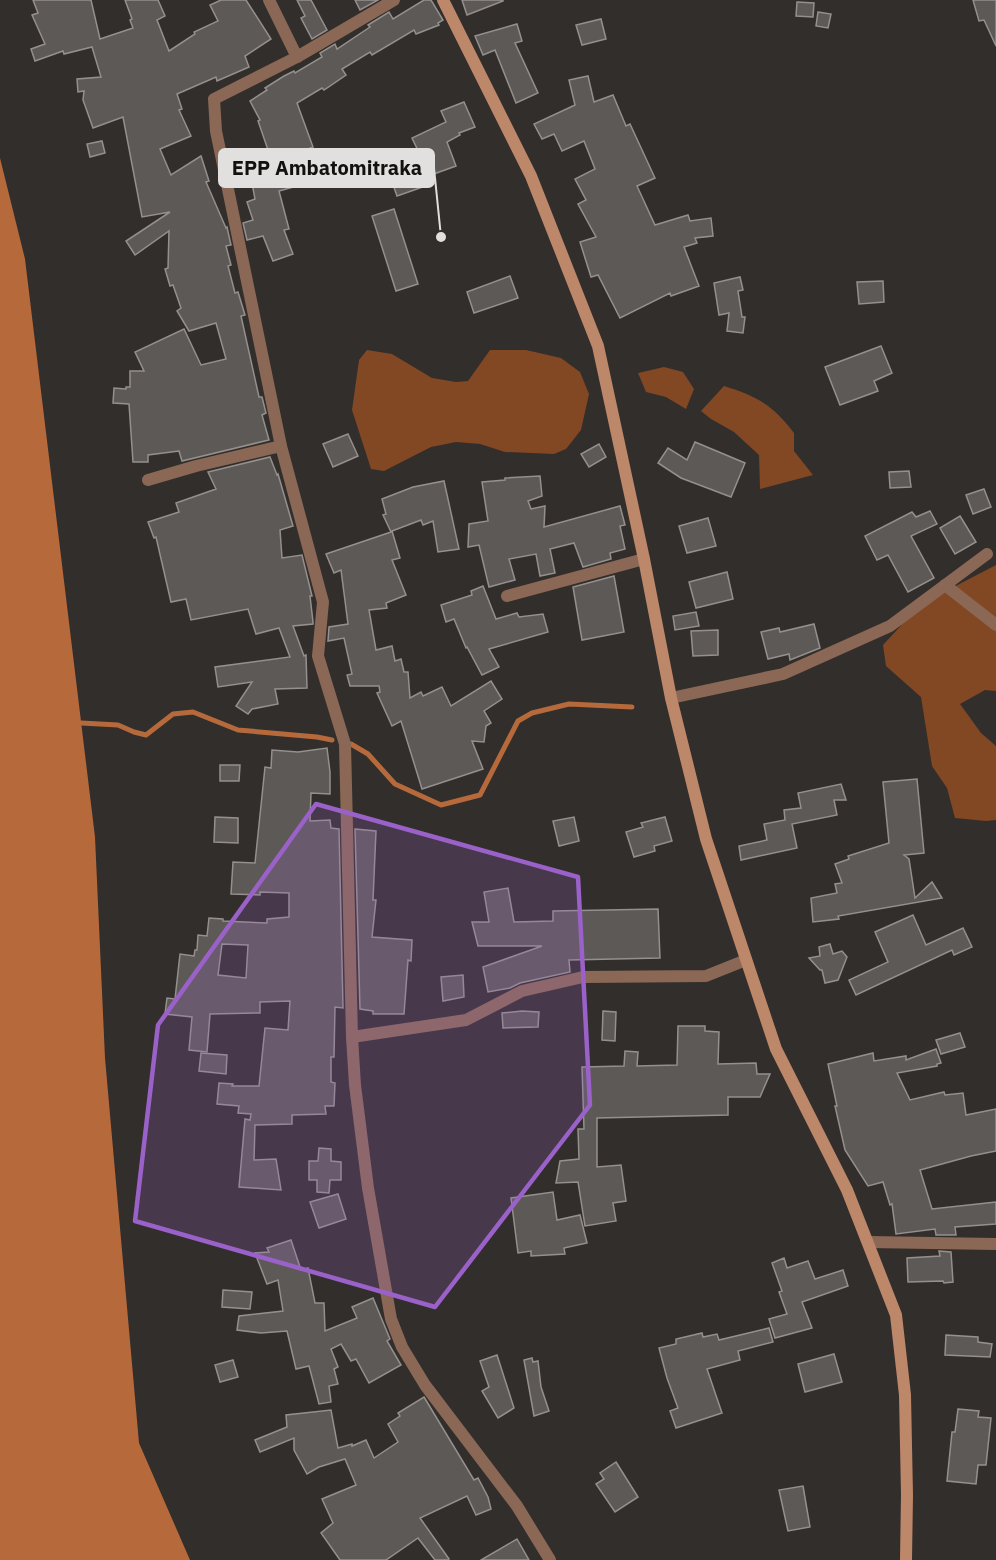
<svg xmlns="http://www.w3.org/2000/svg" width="996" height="1560" font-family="'IBM Plex Sans',sans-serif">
  <rect width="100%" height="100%" fill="#322e2c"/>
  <g fill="#824723">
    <polygon points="367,350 392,354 432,378 456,382 468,381 490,350 526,350 561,358 580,372 589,394 581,430 566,449 554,454 505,452 480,444 456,442 431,447 384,471 371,469 352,410 359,360"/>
    <polygon points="664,367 683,372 694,389 686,409 666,397 646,392 638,373"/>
    <path d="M724,386C757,396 774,406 794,433V451L813,475L760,489L759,455L734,432L711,419L701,411Z"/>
    <polygon points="996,565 996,691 985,690 960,704 981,733 996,746 996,820 986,821 955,818 947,788 932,766 921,697 886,666 883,645 921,604"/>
  </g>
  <polygon fill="#b66a3b" points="0,158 25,259 95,837 105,1058 139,1443 190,1560 0,1560"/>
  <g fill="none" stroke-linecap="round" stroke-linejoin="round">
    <g stroke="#b66a3b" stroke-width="5">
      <polyline points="81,723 118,725 134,732 146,735 173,714 193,712 238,730 317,737 332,740"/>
      <polyline points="351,744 368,754 395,784 441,805 480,795 518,721 532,713 569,704 632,707"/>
    </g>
  </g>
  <g fill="#5d5957" stroke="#95908e" stroke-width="1.5" fill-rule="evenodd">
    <polygon points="33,0 91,0 100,39 133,28 130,20 132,19 125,0 158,0 165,16 157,20 169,51 195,34 194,32 218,21 210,5 221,0 246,0 271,39 245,56 249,67 217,81 216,77 177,94 182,109 179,110 191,136 160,149 171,175 201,156 209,181 206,182 226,228 227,227 231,245 226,246 231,265 228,266 235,293 238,292 245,315 241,316 259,397 262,397 266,413 262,415 269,440 182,461 179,451 148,455 148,462 133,462 129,404 113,403 114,388 126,389 126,387 130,387 130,371 144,371 135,352 184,329 201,365 226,359 216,323 189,331 177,311 181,308 173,285 170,286 165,269 168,268 169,231 135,255 126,241 170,212 142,217 123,117 93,128 83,100 84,91 78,92 77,79 101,77 92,47 64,54 63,51 35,61 31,49 45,44 32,15 38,13"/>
    <polygon points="297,0 311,0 327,30 312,39 301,18 305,16"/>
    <polygon points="355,0 378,0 360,10"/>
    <polygon points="424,0 431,0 443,20 438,23 439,25 416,34 414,30 372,55 370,52 342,69 346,75 324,90 322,88 297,103 313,147 310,148 319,180 279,191 289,229 284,230 293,254 273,261 263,236 247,240 243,223 253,220 247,202 255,199 252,183 272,179 271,177 277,176 258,121 260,120 250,101 267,90 265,88 284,76 294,71 295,73 322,57 320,53 335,44 337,49 370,27 368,25 389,12 393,19"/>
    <polygon points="462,0 503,0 503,1 467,15"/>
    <polygon points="973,0 996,0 996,46 984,20 979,21"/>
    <polygon points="797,2 814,3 813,17 796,16"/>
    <polygon points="818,12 831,14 828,28 816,26"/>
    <polygon points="601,19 606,39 582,45 576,25"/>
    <polygon points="517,24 522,41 515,43 538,93 516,103 495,50 483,55 475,36"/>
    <polygon points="588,76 594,102 613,95 626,126 630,124 655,178 637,186 655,225 688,215 690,221 711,218 713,236 695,238 697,243 684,247 699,286 671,296 670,293 620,318 598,275 591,277 580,242 596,237 578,204 586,200 575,179 595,169 584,141 562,151 554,134 542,139 534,124 575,105 569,80"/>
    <polygon points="464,102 475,127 459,133 460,135 447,142 456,166 431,175 434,183 397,196 390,176 424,163 412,138 446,122 441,111"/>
    <polygon points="102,141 105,153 90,157 87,144"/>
    <polygon points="394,209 418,284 396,291 372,216"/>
    <polygon points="510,276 518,298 474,313 467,292"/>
    <polygon points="740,277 743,290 738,291 742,317 745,317 743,333 727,331 729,313 719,315 714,283"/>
    <polygon points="883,281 884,302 859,304 857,282"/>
    <polygon points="881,346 892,373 874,381 878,391 840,405 825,367"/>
    <polygon points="348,434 358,456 333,467 323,444"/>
    <polygon points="695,442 745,463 731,497 681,478 658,463 668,448 687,460"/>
    <polygon points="599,444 606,457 589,467 581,454"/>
    <polygon points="270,457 277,475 278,474 293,526 280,530 282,558 302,555 312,596 310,596 313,622 313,624 293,626 304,656 306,655 307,688 275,689 278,704 252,709 248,714 236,706 252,682 218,687 215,667 290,657 279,628 256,634 248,609 191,620 186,599 171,602 156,537 154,538 148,522 179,512 176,503 216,489 208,472"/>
    <polygon points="909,471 911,487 890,488 889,472"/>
    <polygon points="540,476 542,496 528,501 531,509 545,506 544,527 620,506 625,525 620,526 625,549 610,553 611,559 583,567 574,543 550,549 555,573 540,576 536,554 509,559 515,580 489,587 479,545 468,547 469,524 488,521 482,482 505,480 505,478"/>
    <polygon points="444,481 459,549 438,552 433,521 423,525 421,520 392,531 400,558 392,560 406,595 386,603 387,608 369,610 376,650 392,646 395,661 401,659 404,672 408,672 410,698 421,692 423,696 442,687 451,706 491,681 502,699 484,711 491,723 486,726 484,742 472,741 483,769 422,789 401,721 392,726 377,693 380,692 379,686 350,686 347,675 352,674 344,638 328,641 329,627 348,624 341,570 334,573 326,554 391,532 383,515 386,514 382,499 413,487"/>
    <polygon points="984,489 991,507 973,514 966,495"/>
    <polygon points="930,511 937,524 911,536 934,578 908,592 888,555 877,560 865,536 912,512 916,517"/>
    <polygon points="960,516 976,542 955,554 940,528"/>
    <polygon points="708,518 716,546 687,553 679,526"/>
    <polygon points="727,572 733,599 696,608 689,582"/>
    <polygon points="614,576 624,632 582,640 573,587"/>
    <polygon points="483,586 496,619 517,613 519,617 543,614 548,632 489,649 499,667 482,675 467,647 466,648 454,619 446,622 441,605 472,595 471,591"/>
    <polygon points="696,612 699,626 675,630 673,616"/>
    <polygon points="814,624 820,648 790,660 789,654 768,659 761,632 779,628 780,632"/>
    <polygon points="718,630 718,655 693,656 691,631"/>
    <path d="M327,748L330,772V794L311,793L310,821L330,820L331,828L339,829L343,1008L335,1007L334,1057H331V1082L335,1083L334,1106H325L326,1114L292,1115V1124L255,1125L254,1160L276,1159L281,1190L239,1187L245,1119L250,1120L251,1114L238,1113L239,1106L217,1104L219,1083L233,1084L232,1086H259L265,1028L288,1030L290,1001L260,1002V1013L210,1014L207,1052L189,1050L192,1017L165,1014L167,998L175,999L180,954L194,956L195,950H197L198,935L207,936L209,918L223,919V921L267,923V919L289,917V893L260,892V895L231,894L233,862L255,863L265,767L271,768L272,750L298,752ZM222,944L248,945L246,978L218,975Z"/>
    <polygon points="220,765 240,765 239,781 220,781"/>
    <polygon points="917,779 924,853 904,855 909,859 915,898 932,882 942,898 838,916 839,919 813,922 811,898 837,893 835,884 842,883 835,864 849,859 848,856 889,843 883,782"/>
    <polygon points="841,784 846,800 834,800 837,815 792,824 797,848 741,860 739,846 767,840 764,824 785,820 784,810 801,808 798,793"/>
    <polygon points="215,817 238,818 238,843 214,842"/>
    <polygon points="574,817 579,841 559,846 553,821"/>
    <polygon points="665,817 672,841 654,846 655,851 634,857 626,832 643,827 641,823"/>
    <polygon points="355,829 376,831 373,900 376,900 372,937 412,940 411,961 408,960 404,1014 373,1014 373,1011 360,1009"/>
    <polygon points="508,888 514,922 553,921 553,911 658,909 660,958 569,960 570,972 520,983 510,988 488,992 483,967 542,946 478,946 472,922 489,922 484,892"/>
    <polygon points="913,915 926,945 963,928 972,947 954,955 952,950 856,995 849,980 888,962 875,932"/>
    <polygon points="830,944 833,954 842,951 847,957 838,980 825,983 822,970 820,970 809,958 820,956 819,947"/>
    <polygon points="463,975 464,997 443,1001 441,977"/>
    <polygon points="522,1011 539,1012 538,1027 503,1028 502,1013"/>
    <polygon points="603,1011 616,1012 615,1041 602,1040"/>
    <polygon points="678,1026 705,1026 705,1031 719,1032 718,1064 756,1063 757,1074 770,1074 760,1097 728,1097 728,1115 597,1118 597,1167 621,1165 626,1201 613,1203 616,1221 585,1226 578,1182 556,1183 560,1161 579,1159 578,1129 584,1129 582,1067 624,1066 625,1051 638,1052 637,1066 677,1065"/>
    <polygon points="960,1033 965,1047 941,1054 936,1040"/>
    <polygon points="936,1049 941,1063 937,1064 937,1066 897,1073 910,1100 944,1092 945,1095 963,1093 966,1115 996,1109 996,1151 971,1156 920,1170 932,1209 996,1202 996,1224 955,1227 956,1235 936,1235 935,1229 896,1234 892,1204 890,1205 883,1182 868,1186 845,1150 835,1106 837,1106 828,1064 873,1053 874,1061 906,1056 906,1060"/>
    <polygon points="201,1053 227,1055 226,1074 199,1071"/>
    <polygon points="319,1148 331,1149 331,1161 341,1162 341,1180 330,1180 329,1193 317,1192 317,1180 309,1180 309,1161 318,1161"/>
    <polygon points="553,1192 557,1220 580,1215 587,1243 564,1248 565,1254 531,1256 531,1251 518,1253 511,1198"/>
    <polygon points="338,1194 346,1219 319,1228 310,1202"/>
    <polygon points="291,1240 301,1270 308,1268 315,1303 324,1303 325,1331 357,1318 352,1307 373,1298 390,1339 387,1341 401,1365 369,1383 356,1359 351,1361 341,1344 331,1349 338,1367 334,1369 338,1384 329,1386 331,1402 319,1404 309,1366 296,1369 287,1331 261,1333 237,1330 239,1316 283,1311 278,1280 267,1284 255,1253 269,1252 267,1248"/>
    <polygon points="939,1251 951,1252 953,1282 944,1283 943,1281 908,1282 907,1258 940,1256"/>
    <polygon points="784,1258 787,1268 808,1261 815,1279 843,1270 848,1286 802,1302 812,1328 775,1338 769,1319 787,1314 779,1292 782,1291 772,1263"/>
    <polygon points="223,1290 252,1292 250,1309 222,1307"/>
    <polygon points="769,1328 773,1342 738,1351 740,1360 707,1369 722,1413 676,1428 670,1411 678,1408 667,1378 659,1348 676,1344 676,1339 702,1333 703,1337 717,1334 719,1340"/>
    <polygon points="946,1335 978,1337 978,1342 992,1344 990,1357 945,1355"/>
    <polygon points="834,1354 842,1382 805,1392 798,1364"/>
    <polygon points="497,1355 514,1408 498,1418 482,1391 489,1387 480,1361"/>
    <polygon points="532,1358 533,1362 538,1361 541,1387 549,1411 534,1416 524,1360"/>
    <polygon points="233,1360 238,1377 220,1382 215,1365"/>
    <polygon points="424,1397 474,1480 478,1478 488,1497 491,1509 476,1515 467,1496 420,1518 449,1559 448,1560 435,1560 418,1538 386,1560 340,1560 321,1533 333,1523 322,1499 356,1485 345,1459 319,1467 307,1474 294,1450 294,1438 260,1452 255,1440 287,1427 286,1415 331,1410 338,1448 352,1444 352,1446 366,1440 374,1458 398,1442 388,1424 400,1416 398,1413"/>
    <polygon points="958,1409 979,1411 978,1417 991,1418 986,1465 978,1465 976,1484 947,1481 952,1432 955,1432"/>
    <polygon points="616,1462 638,1497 615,1512 596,1484 604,1479 600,1473"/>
    <polygon points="803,1486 810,1527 788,1531 779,1490"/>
    <polygon points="517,1539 529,1560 481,1560"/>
  </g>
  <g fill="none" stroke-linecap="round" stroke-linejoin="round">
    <g stroke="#8a6855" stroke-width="12">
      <polyline points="269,0 297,57"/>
      <polyline points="394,0 297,57 214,99 216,131 281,446 323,602 318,656 345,744 352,1037 355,1085 368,1188 391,1319 402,1347 425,1385 517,1506 550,1560"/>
      <polyline points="148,480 196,466 281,446"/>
      <polyline points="945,585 996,625"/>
      <polyline points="507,596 644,559"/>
      <polyline points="671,698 783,674 890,626 987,554"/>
      <polyline points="352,1037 466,1020 522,991 583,977 706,976 746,960"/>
      <polyline points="868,1242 996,1244"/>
    </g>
    <polyline stroke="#bd8769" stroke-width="12" points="443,0 531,176 598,346 644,559 671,698 706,839 776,1049 847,1190 896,1315 905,1395 907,1495 906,1560"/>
  </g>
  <path fill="#9a62c9" fill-opacity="0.2" stroke="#9a62c9" stroke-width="4.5" stroke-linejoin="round" d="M316,804L578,877L590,1105L435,1307L135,1221L158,1025Z"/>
  <path fill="none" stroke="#e2e0df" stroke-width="2" d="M441 237L434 168"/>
  <circle fill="#e2e0df" stroke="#322e2c" stroke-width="2" cx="441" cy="237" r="6"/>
  <rect fill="#e2e0df" stroke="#e2e0df" stroke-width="2" x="219" y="149" width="215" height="38" rx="6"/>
  <g font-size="20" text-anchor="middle" font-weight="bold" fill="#111">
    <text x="327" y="175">EPP Ambatomitraka</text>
  </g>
</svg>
